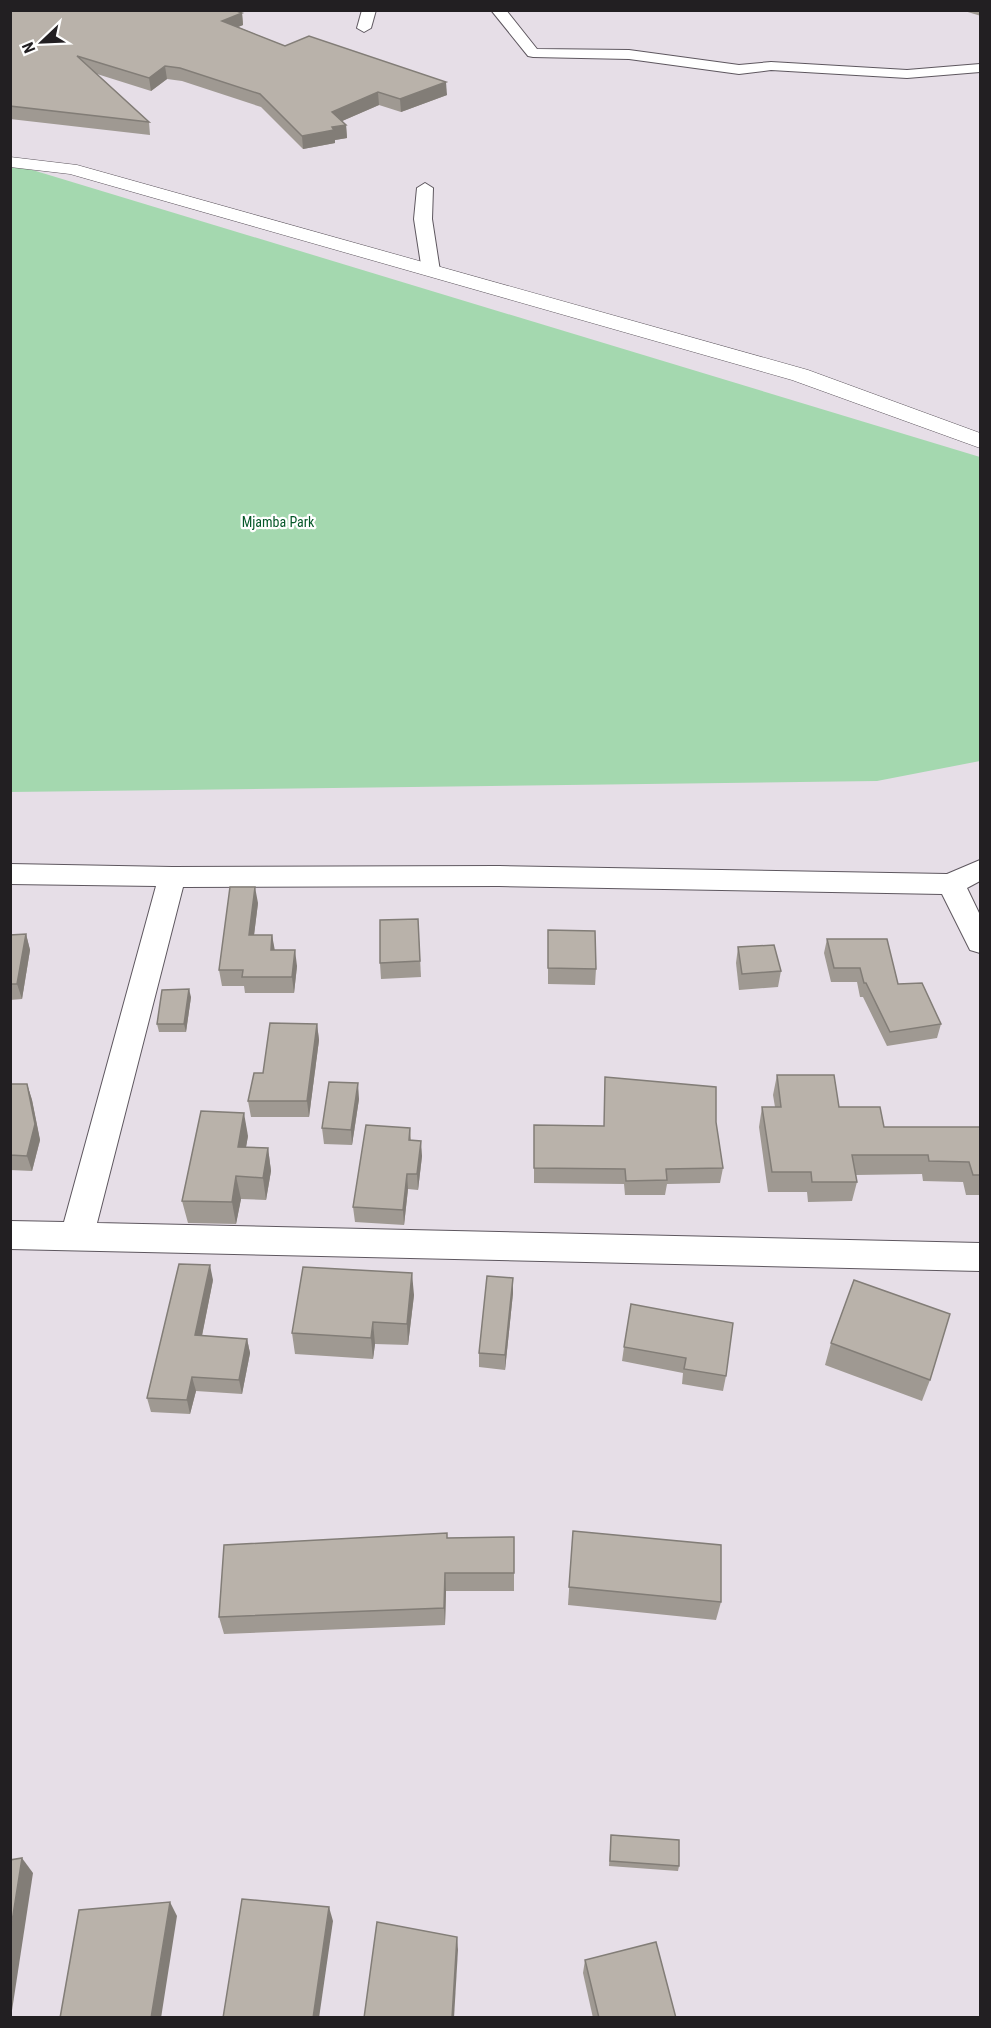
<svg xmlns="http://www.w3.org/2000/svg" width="991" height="2028" font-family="'Roboto Condensed',sans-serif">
  <rect width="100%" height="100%" fill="#e6dee7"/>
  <polygon fill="#a4d8af" points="16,165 980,457 980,761 877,781 11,792 11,166"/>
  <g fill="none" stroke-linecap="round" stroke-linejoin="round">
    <g stroke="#5e575f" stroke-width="2">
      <g id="minor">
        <polygon points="362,10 376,10 371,28 364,32 357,28"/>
        <polygon points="491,10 506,10 537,49 629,50 739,65 771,62 907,70 980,64 980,72 907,78 771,70 739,74 629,59 533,57 528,56"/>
        <polygon points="425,183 433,188 432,219 440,271 431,276 422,271 414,219 417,188"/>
        <polygon points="980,860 980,881 967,888 980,915 980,953 970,950 942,894 499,886 183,887 97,1223 980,1243 980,1271 10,1249 10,1221 64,1222 156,886 10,884 10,864 172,867 499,866 947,874"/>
      </g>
    </g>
    <g stroke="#5e575f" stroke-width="1">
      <polygon id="major" points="10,157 77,165 808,370 980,433 980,448 792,380 70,174 10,167"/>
    </g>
    <use href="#minor" fill="#fff" fill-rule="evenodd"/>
    <use href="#major" fill="#fff" fill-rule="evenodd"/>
  </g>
  <g fill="#9f9992">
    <polygon points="10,10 242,13 243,25 238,27 285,46 447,95 401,112 379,105 342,121 346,125 347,138 335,140 335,143 303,149 261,107 182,81 167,79 151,91 97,74 149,122 150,135 10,119"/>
    <polygon points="961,10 981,10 981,16"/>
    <polygon points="258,903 254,935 272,935 274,950 297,966 294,993 245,993 244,986 222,986 219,970"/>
    <polygon points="418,919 421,977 381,979 380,963"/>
    <polygon points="548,930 596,969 595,985 548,984"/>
    <polygon points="26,934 30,950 22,999 10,1000 10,935"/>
    <polygon points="827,939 898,984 941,1024 937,1038 887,1046 863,997 860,997 857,982 831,982 824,953"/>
    <polygon points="738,947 781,971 778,987 739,990 736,963"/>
    <polygon points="191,997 186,1032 159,1032 157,1024"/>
    <polygon points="317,1024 319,1040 309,1117 251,1117 248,1101 263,1073"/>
    <polygon points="777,1075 839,1107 884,1127 981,1127 981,1195 966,1195 963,1182 923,1181 922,1174 856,1175 857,1182 852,1201 808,1202 807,1192 768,1192 759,1127 762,1107 775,1107 773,1095"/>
    <polygon points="605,1077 716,1122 723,1168 720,1183 667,1184 665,1195 625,1195 624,1184 534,1183 534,1125 604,1126"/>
    <polygon points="10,1084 27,1084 32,1100 40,1140 32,1171 10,1170"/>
    <polygon points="359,1099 352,1145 324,1144 322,1128"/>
    <polygon points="410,1128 411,1140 422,1156 418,1190 408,1189 404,1225 355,1222 353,1207"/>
    <polygon points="248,1136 246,1147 268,1148 271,1171 266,1200 241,1199 236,1224 188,1223 182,1201"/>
    <polygon points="513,1278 513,1293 505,1370 479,1367 479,1353"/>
    <polygon points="213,1280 202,1336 247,1339 250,1353 242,1394 196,1391 190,1414 151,1412 147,1398"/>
    <polygon points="414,1295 408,1345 375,1344 373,1359 295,1354 292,1333"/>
    <polygon points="631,1304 726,1376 723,1391 682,1384 683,1373 622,1361 624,1347"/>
    <polygon points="831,1343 930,1380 922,1401 825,1365"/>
    <polygon points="573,1531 721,1602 716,1620 568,1605"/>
    <polygon points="514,1537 514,1591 446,1591 445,1625 224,1634 219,1617 448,1538"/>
    <polygon points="611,1835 679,1866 678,1871 609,1866"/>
    <polygon points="585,1960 676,2018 593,2018 583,1973"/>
  </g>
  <g fill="#827d77">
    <polygon points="242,13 243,25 223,33 222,21"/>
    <polygon points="165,66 167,79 151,91 149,78"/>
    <polygon points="446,82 447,95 401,112 400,99"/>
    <polygon points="378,92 379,105 333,125 332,112"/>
    <polygon points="346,125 347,138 335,140 335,143 303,149 302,136 332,127"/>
    <polygon points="255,887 258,903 252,951 249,935"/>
    <polygon points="26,934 30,950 22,999 17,984"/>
    <polygon points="272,935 275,951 271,950"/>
    <polygon points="295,950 297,966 294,993 292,977"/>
    <polygon points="189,989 191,997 186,1032 184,1024"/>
    <polygon points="317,1024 319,1040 309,1117 307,1101"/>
    <polygon points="358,1083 359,1099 352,1145 351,1130"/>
    <polygon points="27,1084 32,1100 40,1140 32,1171 27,1156"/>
    <polygon points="244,1113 248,1136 242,1169 238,1147"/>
    <polygon points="421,1141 422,1156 418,1190 417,1174"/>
    <polygon points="268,1148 271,1171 266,1200 263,1178"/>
    <polygon points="407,1174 408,1189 404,1225 403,1210"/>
    <polygon points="236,1176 241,1199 236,1224 232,1202"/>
    <polygon points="210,1265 213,1280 199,1350 195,1335"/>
    <polygon points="412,1273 414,1295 408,1345 407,1324"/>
    <polygon points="513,1278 513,1293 505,1370 505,1355"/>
    <polygon points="373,1322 375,1344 373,1359 371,1338"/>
    <polygon points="247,1339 250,1353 242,1394 239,1380"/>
    <polygon points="192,1377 196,1391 190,1414 187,1400"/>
    <polygon points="445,1573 446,1591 445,1625 444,1608"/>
    <polygon points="22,1858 33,1873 11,2017 10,1934"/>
    <polygon points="170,1902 177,1916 161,2018 151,2018"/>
    <polygon points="329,1907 333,1921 319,2018 313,2018"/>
    <polygon points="457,1937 458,1950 454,2018 452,2018"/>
  </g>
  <g fill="#b9b2aa" stroke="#827d77" stroke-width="1.5">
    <polygon points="10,10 234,10 242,13 222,21 285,46 309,36 446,82 400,99 378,92 332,112 346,125 332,127 334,130 302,136 260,94 180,68 165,66 149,78 77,56 149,122 10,106"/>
    <polygon points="230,887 255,887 249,935 272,935 271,950 295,950 292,977 242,977 243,970 219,970"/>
    <polygon points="418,919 420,961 380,963 380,920"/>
    <polygon points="548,930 595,931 596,969 548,968"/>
    <polygon points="26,934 17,984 10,984 10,935"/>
    <polygon points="827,939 887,939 898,984 922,983 941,1024 890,1032 866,983 864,983 860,968 834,968"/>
    <polygon points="774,945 781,971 742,974 738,947"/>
    <polygon points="189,989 184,1024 157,1024 162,990"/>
    <polygon points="270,1023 317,1024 307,1101 248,1101 254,1073 263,1073"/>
    <polygon points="777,1075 834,1075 839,1107 880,1107 884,1127 981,1127 981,1175 973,1175 969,1162 929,1161 928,1155 852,1155 857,1182 812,1182 811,1172 772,1172 762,1107 781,1107"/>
    <polygon points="605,1077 716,1087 716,1122 723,1168 666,1169 667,1180 626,1181 625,1169 534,1168 534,1125 604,1126"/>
    <polygon points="329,1082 358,1083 351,1130 322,1128"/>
    <polygon points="10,1084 27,1084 35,1124 27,1156 10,1155"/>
    <polygon points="201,1111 244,1113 238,1147 268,1148 263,1178 236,1176 232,1202 182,1201"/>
    <polygon points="366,1125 410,1128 409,1140 421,1141 417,1174 407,1174 403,1210 353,1207"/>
    <polygon points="179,1264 210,1265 195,1335 247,1339 239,1380 192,1377 187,1400 147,1398"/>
    <polygon points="303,1267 412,1273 407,1324 373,1322 371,1338 292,1333"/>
    <polygon points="487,1276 513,1278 505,1355 479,1353"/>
    <polygon points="854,1280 950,1314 930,1380 831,1343"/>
    <polygon points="631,1304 733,1323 726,1376 684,1369 686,1358 624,1347"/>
    <polygon points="573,1531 721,1545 721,1602 569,1587"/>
    <polygon points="447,1533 447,1538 514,1537 514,1573 445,1573 444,1608 219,1617 224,1545"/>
    <polygon points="611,1835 679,1840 679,1866 610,1861"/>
    <polygon points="22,1858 10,1934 10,1860"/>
    <polygon points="242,1899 329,1907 313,2018 223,2018"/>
    <polygon points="170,1902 151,2018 60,2018 79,1910"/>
    <polygon points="377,1922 457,1937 452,2018 364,2018"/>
    <polygon points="656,1942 676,2018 599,2018 585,1960"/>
  </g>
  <g text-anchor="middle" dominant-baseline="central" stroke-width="4.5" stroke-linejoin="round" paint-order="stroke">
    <g font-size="14" fill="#065829" stroke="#fff">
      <text x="278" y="522">Mjamba Park</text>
    </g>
  </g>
  <rect width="991" height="2028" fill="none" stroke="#221f22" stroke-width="24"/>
  <g transform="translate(42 42) rotate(247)" stroke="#ffffff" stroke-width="4.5" paint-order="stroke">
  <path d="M0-4.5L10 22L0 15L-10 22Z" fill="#221f22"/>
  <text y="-9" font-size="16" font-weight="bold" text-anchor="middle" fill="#221f22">N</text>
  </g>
</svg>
